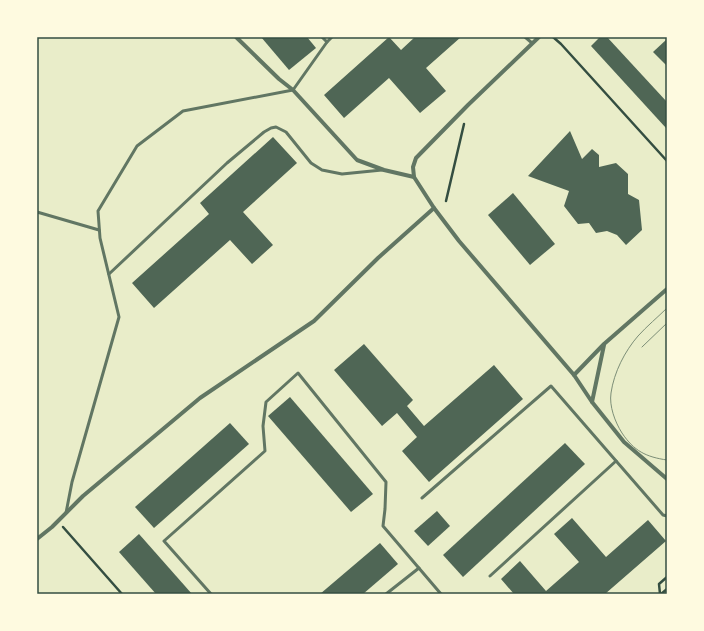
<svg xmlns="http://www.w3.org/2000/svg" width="704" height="631" font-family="Commissioner,sans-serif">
  <rect width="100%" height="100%" fill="#e9edc9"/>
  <g fill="#4f6655">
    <polygon points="261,37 307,37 316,48 289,70"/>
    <polygon points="389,37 401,50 415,37 461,37 426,68 446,91 420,113 389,78 344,118 324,95"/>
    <polygon points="600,37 607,37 667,102 667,127 666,128 591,46"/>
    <polygon points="667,39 667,66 653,52"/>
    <polygon points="570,131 582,159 592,149 599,155 599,167 616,163 628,174 628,194 639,200 642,230 626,245 617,235 607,231 596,233 589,223 578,224 564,206 569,191 528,176"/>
    <polygon points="273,137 297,163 243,212 273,245 252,264 230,240 154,308 132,283 209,214 200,203"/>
    <polygon points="513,193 555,244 530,265 488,215"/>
    <polygon points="364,344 413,400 407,406 424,426 494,365 523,399 429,482 402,451 417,437 397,413 382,426 334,370"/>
    <polygon points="290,397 373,494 351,512 268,416"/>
    <polygon points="230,423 249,444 154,528 135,507"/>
    <polygon points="565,443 585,464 463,577 443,555"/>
    <polygon points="437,511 450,526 428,546 414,531"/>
    <polygon points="572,518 606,557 648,520 666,541 605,594 514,594 501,579 520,561 546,591 579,562 554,534"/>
    <polygon points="139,534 192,594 156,594 119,552"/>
    <polygon points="380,543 398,564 363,594 320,594"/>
  </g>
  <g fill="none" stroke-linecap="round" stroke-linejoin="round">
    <g stroke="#344e41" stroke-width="2.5">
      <polyline points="553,37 561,44 667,161"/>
      <polyline points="446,201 464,124"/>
      <polyline points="63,527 122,594"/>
      <polyline points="660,594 659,584 667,577"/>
      <polyline points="661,594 667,589"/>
    </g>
    <g stroke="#617663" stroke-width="3">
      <polyline points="322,37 327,42"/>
      <polyline points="525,37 532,43"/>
      <polyline points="37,212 99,230"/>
      <polyline points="109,274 227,163 264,132 271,128 276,127 286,132 311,163 322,170 342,174 382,170"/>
      <polyline points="422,498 551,386 663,515 667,516"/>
      <polyline points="66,513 72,482 119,317 100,238 98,211 137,146 183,111 293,90 327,42 332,37"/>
      <polyline points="490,576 616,461"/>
      <polyline points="211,594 164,541 265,451 263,426 266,402 298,373 386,482 385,509 383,526 441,594"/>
      <polyline points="386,594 419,568"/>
    </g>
    <g stroke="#617663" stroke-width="4">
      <polyline points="236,37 279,79 293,90 357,160 384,170 414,177 434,208 459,241 574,375 592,402 624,442 667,479"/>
      <polyline points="414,177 413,167 416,158 468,105 539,37"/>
      <polyline points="574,375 604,344 667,289"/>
      <polyline points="592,402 604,345"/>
      <polyline points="37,539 52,527 83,496 200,398 314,321 378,258 434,208"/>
    </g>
    <g stroke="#7c8e77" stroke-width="1">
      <path d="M667,308C658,317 647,326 638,336C625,351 614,372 611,393C609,406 615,422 622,433C634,451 646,457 667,460"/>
      <polyline points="642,347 667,323"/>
    </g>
  </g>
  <rect width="704" height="631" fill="none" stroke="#fefae0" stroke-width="76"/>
  <rect x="38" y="38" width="628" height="555" fill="none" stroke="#344e41" stroke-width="1.5"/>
</svg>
